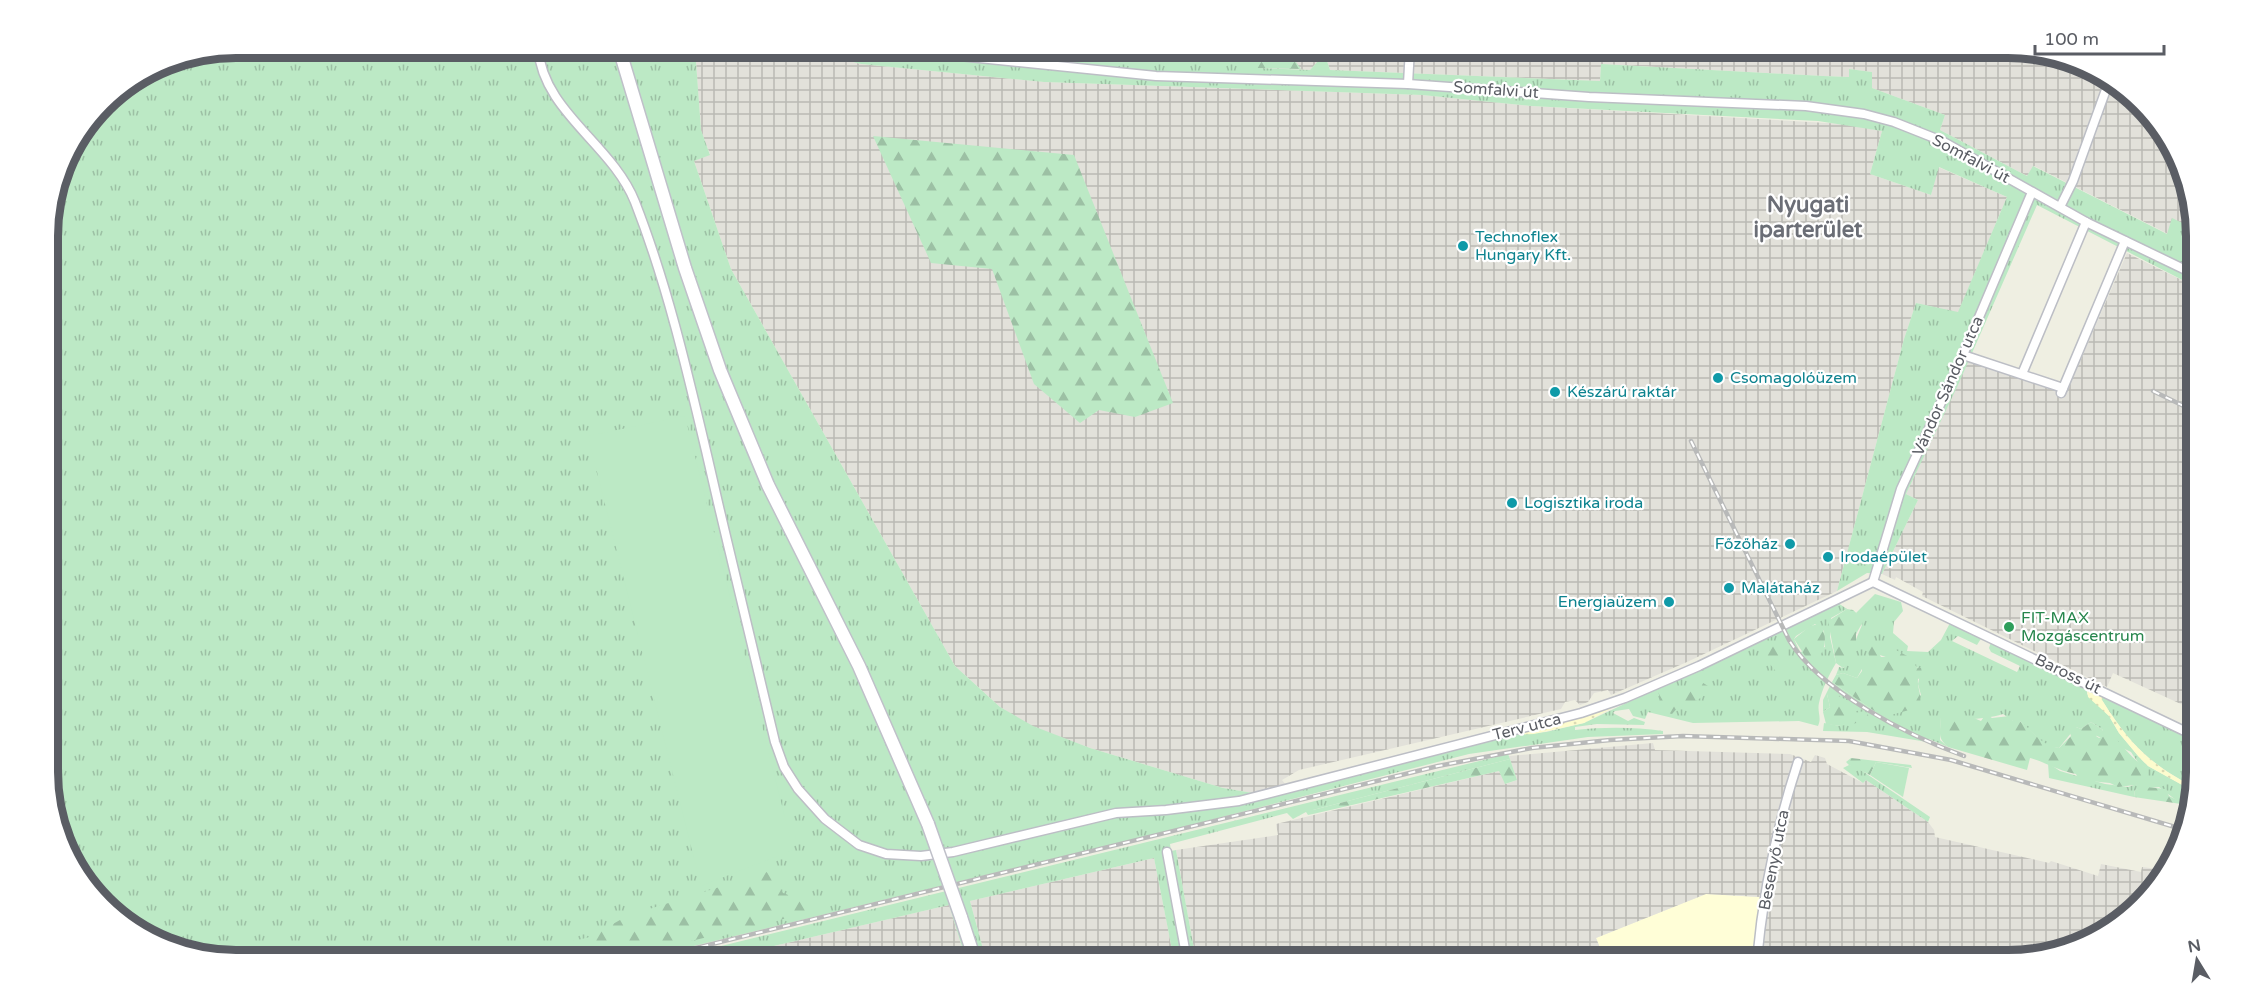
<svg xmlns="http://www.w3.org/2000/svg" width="2245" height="1008" font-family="'Varela Round',sans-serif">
  <defs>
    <pattern id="industrial-grid" width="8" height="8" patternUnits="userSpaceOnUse" patternTransform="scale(1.5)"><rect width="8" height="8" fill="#e2e1da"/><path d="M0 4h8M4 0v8" fill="none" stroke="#babab4"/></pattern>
    <pattern id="grass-tufts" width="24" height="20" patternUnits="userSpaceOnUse" patternTransform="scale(1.5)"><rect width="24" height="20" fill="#bce9c5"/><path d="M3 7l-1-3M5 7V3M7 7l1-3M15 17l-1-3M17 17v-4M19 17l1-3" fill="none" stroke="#9cc0a4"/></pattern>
    <pattern id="forest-firs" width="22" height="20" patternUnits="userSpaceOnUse" patternTransform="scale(1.5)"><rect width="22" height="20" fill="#bce9c5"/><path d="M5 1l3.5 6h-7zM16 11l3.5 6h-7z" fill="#9cc0a4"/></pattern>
    <pattern id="sand-dots" width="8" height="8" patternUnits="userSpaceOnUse" patternTransform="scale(1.5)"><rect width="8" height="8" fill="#fdfcce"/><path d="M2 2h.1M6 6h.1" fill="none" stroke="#dbdab4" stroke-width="1.8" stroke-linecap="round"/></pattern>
  </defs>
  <rect width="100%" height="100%" fill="#efefe2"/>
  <polygon fill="#fffed7" points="1706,894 1760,897 1754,960 1605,960 1596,938"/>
  <g fill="url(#industrial-grid)">
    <polygon points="695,48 797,48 861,64 1044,82 1422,95 1531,106 1845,124 1882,131 1870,174 1931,195 1938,167 2007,197 1958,313 1916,303 1904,339 1837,591 1687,662 1611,695 1608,690 1594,693 1588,702 1580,705 1575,700 1565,702 1561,709 1299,770 1282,780 1286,785 1265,795 1223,788 1090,748 1033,727 1000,707 955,666 731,269 694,161 710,154 701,131"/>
    <polygon points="1258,48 2008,48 2080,62 2102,79 2101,82 2112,86 2158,122 2195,212 2195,229 2172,219 2168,234 2034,166 2027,176 1940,130 1945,115 1872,88 1872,72 1849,69 1849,77 1823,76 1601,64 1600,81 1330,70 1327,61 1318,61 1310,70 1256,68"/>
    <polygon points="2127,253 2196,287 2197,677 2183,705 2113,673 2107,687 1922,596 1923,592 1896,577 1895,580 1882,574 1918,500 1906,494 1967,361 2066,394"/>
    <polygon points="1653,743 1655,750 1790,754 1811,762 1815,755 1825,758 1827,764 1863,783 1866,780 1928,822 1934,830 1935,837 2049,863 2051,861 2098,876 2101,864 2141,872 2142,867 2157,869 2156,874 2159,875 2123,921 2069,950 2020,960 1754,960 1760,897 1706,894 1596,938 1605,960 1196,960 1176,850 1278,835 1276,824 1499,771 1506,784 1517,780 1509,756"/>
    <polygon points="1154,858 1174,960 986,960 970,901"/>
    <polygon points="949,905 966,960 714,960"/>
  </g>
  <g fill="url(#grass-tufts)" fill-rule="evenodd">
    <path d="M237,48H695L701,130L710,155L694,161L731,269L955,666L1000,707L1033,726L1090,748L1223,788L1265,795L1511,735L1546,732L1584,723L1838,603L1847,609L1831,618L1830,637L1836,663C1829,675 1822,689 1819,703C1817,712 1822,718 1818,726L1799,721L1693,723L1648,712L1645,719L1633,716L1629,709L1615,711L1613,713L1628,721L1634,718L1645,722L1644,725L1597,724L1575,727V730C1604,727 1634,727 1663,731V734L1588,737L1469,754L1167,831L636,960H237L165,946L87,886L50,796L48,224L68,153L112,95L165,62ZM1815,624L1824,631L1825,647L1800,652L1794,639L1796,636Z"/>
    <polygon points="797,48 1258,48 1257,68 1310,70 1318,61 1327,61 1330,70 1600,81 1601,64 1823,76 1849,77 1849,69 1872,72 1872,88 1945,115 1940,130 2027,176 2033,166 2167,234 2172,218 2195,229 2196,287 2037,205 1958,385 1906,494 1918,500 1882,574 1867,573 1837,591 1904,339 1916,303 1958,312 2007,197 1939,167 1931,195 1870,174 1882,131 1818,121 1531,106 1422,95 1044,82 861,64"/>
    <path d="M1875,594L1901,602L1903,611L1894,622L1893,633L1908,646L1907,651L1928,652L1941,640L1950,623L1982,637L1977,645L1958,636L1952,641L2017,672L2020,666L1991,652L1989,648L1991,642L2087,689V694L2109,716L2119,733L2139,757L2148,766L2193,791L2190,806L2181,804L2159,787L2135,790L2134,797L2049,778L2048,763L2060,771L2105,784L2128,787L2137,784L2146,768L2139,764L2131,752L2095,735L2103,730L2091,722L2081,729L2076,727L2059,748L2046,746L2020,721H2013L2003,714C1985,720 1960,720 1941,717L1940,740L1948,747L1929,739L1927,742L1867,732L1823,731L1824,723L1840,726L1854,714L1851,708L1827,694L1830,707L1823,712V700L1832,682L1883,717L1921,695L1918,684L1921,669L1877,654L1869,656L1857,678L1843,673L1836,675L1839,667L1844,668L1862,625L1856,613Z"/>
    <path d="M2102,697L2197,742L2194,787C2149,764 2128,742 2102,700Z"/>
    <polygon points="1508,754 1510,759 1313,810 1313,814 1308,815 1306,812 1293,819 1287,813 1170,844 1171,851 1176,850 1196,960 1174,960 1154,858 970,901 986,960 966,960 949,905 714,960 664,960"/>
    <polygon points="1849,765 1855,766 1930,817 1928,822 1866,780 1863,783 1843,768"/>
  </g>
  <g fill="url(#forest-firs)">
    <polygon points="1258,48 1286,48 1301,69 1256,68"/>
    <polygon points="873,136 1074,155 1173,403 1135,417 1099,410 1080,423 1034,384 992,269 931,263"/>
    <polygon points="1847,609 1853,610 1864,620 1856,634 1856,659 1843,668 1836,663 1828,621"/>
    <path d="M1819,624C1828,634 1826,648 1818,659H1807L1794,639L1810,626Z"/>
    <path d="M1873,642L1881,657H1887L1890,651L1894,649L1911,658L1917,668H1921L1923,677L1918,679C1917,688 1922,694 1920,704L1913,709L1883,717L1832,682L1836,675L1843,673L1857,678L1862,671V660L1869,656L1868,650Z"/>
    <path d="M1781,643C1793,653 1787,660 1782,673L1778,674L1761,653L1764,648Z"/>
    <polygon points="1700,681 1708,686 1709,692 1696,701 1679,706 1672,714 1664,712 1658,691 1671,686 1678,691"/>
    <polygon points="1830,692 1853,703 1854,713 1865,711 1870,718 1868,721 1840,726 1826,724 1823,712 1830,707 1827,694"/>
    <path d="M1986,714L1992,718L2010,716L2013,721H2020C2034,732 2040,745 2059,748L2071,736L2067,724L2076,722V727L2081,729L2091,722L2103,730L2096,736L2099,738L2111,734C2122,744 2134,762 2147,768L2148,778L2143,784L2118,787L2110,783L2079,780L2076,774C2059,771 2047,763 2030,758L2027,770L1948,747C1936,737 1941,731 1941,717L1969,716L1981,721Z"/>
    <polygon points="1851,758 1911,765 1912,768 1876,762 1870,775 1849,765 1846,762"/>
    <polygon points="1510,759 1517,780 1505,784 1499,771 1313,814 1313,810"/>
    <polygon points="2145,787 2166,789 2169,796 2181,802 2181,804 2134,797 2135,790"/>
    <polygon points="767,872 783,893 826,909 610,960 492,960 590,937 627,916"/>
  </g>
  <g fill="url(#sand-dots)">
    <path d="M2087,689L2108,698L2103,697L2102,700C2128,742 2149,764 2194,787L2193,791L2148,766L2139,757L2119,733L2109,716L2088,697Z"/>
    <polygon points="1620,704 1584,723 1534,734 1511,735 1581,718"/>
  </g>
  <g fill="#bce9c5">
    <polygon points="685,416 793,850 701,886 588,436"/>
    <polygon points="1876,762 1909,768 1903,797 1870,775"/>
  </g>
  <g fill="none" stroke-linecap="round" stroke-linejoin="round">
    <g stroke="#bcbec5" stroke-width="11">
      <g id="minor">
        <path d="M538,48C543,112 612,144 635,202C667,284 687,370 707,455C729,551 752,647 775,742L784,767L798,789L825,819L859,845L886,854L921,856L953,852L1116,813L1166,810L1239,801L1581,713L1625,698L1699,666L1873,582"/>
        <polyline points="881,48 1156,76 1408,84 1589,97 1806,106 1864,114 1894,122 1942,141 2086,222 2196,275"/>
        <polyline points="1408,84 1410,48"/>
        <polyline points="2060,207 2073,181 2108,84"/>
        <polyline points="1963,355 2063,388"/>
        <polyline points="2022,374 2086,222"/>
        <polyline points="2061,393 2125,241"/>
        <polyline points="1873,582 1901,489 1963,355 2032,192"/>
        <polyline points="1873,582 2197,737"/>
        <polyline points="1167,852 1187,960"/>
        <path d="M1757,960C1763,893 1777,826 1798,762"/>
      </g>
    </g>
    <g stroke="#bfc0c9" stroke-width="15">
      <g id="secondary">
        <polyline points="619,48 685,268 720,370 768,485 859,666 928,824"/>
        <polyline points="961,917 975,960"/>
      </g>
    </g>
    <use href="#minor" stroke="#fff" stroke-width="8"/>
    <use href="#secondary" stroke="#fff" stroke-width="12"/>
    <g stroke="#b8b9b9" stroke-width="4.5">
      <g id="rail">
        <polyline points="2153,391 2196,412"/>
        <path d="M1691,441L1789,640C1821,692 1907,735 1964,756"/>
        <polyline points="647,960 1438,766 1532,748 1610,740 1683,736 1849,741 1951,760 2185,830"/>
      </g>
    </g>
    <use href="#rail" stroke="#fff" stroke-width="2" stroke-dasharray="7" stroke-linecap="butt"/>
    <g stroke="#bfc0c9" stroke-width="15" stroke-linecap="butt">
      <polyline id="secondary-bridge" points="928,824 961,917"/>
    </g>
    <use href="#secondary-bridge" stroke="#fff" stroke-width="12"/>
  </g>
  <g fill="#0f9aa8" stroke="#fff" stroke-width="2">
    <circle cx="1463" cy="246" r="6"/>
    <circle cx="1718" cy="378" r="6"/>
    <circle cx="1555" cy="392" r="6"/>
    <circle cx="1512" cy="503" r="6"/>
    <circle cx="1790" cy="544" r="6"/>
    <circle cx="1828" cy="557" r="6"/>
    <circle cx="1729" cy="588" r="6"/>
    <circle cx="1669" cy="602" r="6"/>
  </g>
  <circle fill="#2e9e5b" stroke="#fff" stroke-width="2" cx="2009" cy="627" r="6"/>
  <g text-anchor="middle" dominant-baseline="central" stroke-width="4.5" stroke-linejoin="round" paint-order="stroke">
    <g font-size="16" fill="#5a5d64" stroke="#fff">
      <text transform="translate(1496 90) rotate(4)">Somfalvi út</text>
      <text transform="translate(1971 159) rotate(28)">Somfalvi út</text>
      <text transform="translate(1948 386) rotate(-66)">Vándor Sándor utca</text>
      <text transform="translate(2068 674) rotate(26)">Baross út</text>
      <text transform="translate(1527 727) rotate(-14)">Terv utca</text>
      <text transform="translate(1774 860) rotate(-79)">Besenyő utca</text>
    </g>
    <g font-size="16" fill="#0d838f" stroke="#fff" text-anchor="start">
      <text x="1475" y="237">Technoflex<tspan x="1475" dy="18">Hungary Kft.</tspan></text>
      <text x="1730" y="378">Csomagolóüzem</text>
      <text x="1567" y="392">Készárú raktár</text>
      <text x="1524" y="503">Logisztika iroda</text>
      <text x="1778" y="544" text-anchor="end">Főzőház</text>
      <text x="1840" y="557">Irodaépület</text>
      <text x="1741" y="588">Malátaház</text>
      <text x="1657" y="602" text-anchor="end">Energiaüzem</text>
    </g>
    <g font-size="16" fill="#27864d" stroke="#fff" text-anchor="start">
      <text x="2021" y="618">FIT-MAX<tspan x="2021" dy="18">Mozgáscentrum</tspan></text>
    </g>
    <g font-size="22" font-weight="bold" fill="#6b6e76" stroke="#fff">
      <text x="1808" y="205">Nyugati<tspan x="1808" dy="25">iparterület</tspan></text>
    </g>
  </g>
  <path d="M0 0H2245V1008H0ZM236 58H2008A178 178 0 0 1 2186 236V772A178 178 0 0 1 2008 950H236A178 178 0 0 1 58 772V236A178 178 0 0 1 236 58Z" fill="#fff" fill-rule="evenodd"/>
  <path fill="none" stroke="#5a5d64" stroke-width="8" d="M236 58H2008A178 178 0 0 1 2186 236V772A178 178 0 0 1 2008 950H236A178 178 0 0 1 58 772V236A178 178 0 0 1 236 58Z"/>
  <g transform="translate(2197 960) rotate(349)" stroke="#ffffff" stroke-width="4.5" paint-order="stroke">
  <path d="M0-4.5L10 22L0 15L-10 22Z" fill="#5a5d64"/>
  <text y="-9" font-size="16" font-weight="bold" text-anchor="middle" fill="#5a5d64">N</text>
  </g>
  <path d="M2035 45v9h129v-9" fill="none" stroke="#5a5d64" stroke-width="3"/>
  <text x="2044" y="45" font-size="18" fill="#5a5d64" stroke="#ffffff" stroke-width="4.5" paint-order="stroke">100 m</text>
</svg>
